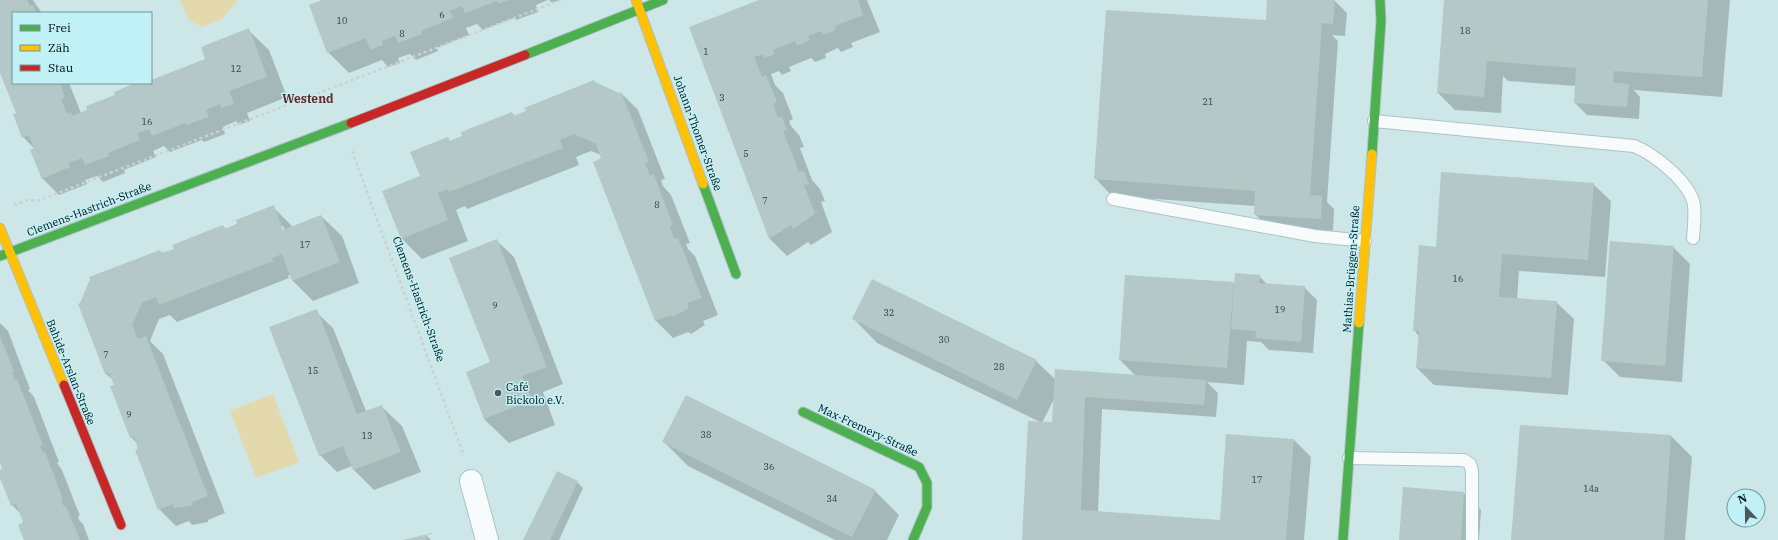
<svg xmlns="http://www.w3.org/2000/svg" width="1778" height="540" font-family="'IBM Plex Serif',serif">
  <rect width="100%" height="100%" fill="#cde7e9"/>
  <g fill="#e4d9ad">
    <polygon points="180,0 238,0 221,20 202,27 188,19"/>
    <polygon points="273,394 299,462 256,478 230,411"/>
  </g>
  <g fill="#0003" fill-rule="evenodd">
    <polygon points="0,0 33,0 42,13 13,13 13,83 69,83 81,113 138,83 140,86 151,83 151,82 207,60 248,30 269,50 287,97 247,113 250,121 239,125 236,121 223,127 225,134 204,142 202,140 170,152 164,146 153,151 156,157 124,170 125,173 103,182 97,176 85,180 87,184 59,195 42,178 35,149 23,137 17,113 0,70"/>
    <polygon points="325,0 548,0 536,5 538,12 516,20 514,18 483,30 477,24 466,28 469,35 437,48 438,51 416,60 410,54 398,58 400,63 388,67 382,60 349,73 328,52"/>
    <polygon points="549,0 560,0 552,3"/>
    <polygon points="762,0 867,0 880,32 851,43 853,47 841,52 838,48 825,54 826,58 815,62 811,58 789,67 791,71 782,75 779,71 771,74 775,85 783,93 793,119 789,121 791,126 799,135 804,147 800,148 812,180 820,189 825,201 821,202 832,232 811,245 808,242 787,256 770,239 690,28"/>
    <polygon points="1268,0 1334,0 1347,13 1345,36 1332,35 1338,41 1327,202 1334,209 1333,231 1267,226 1255,214 1255,206 1112,196 1095,178 1268,21"/>
    <polygon points="1445,0 1730,0 1722,97 1634,90 1640,97 1639,119 1587,115 1575,103 1576,86 1508,81 1503,76 1501,113 1455,110 1438,93"/>
    <polygon points="597,84 619,94 621,93 638,110 665,179 661,180 663,186 671,195 690,243 686,244 688,249 695,256 718,315 703,321 705,325 691,334 688,332 673,338 656,321 594,162 602,159 601,155 591,151 576,157 579,165 467,209 465,206 456,210 468,241 422,259 401,238 422,176 448,139 451,142 512,113 515,117"/>
    <polygon points="1593,184 1611,201 1605,277 1519,271 1517,299 1556,302 1574,319 1568,395 1434,385 1417,368 1419,336 1414,330 1437,248"/>
    <path d="M273,207L290,224L292,227L321,216L342,236L359,283L313,301L293,281L290,275H288L289,278L177,322L170,315L159,319L150,341L163,354L225,513L208,520V522L192,525L189,521L176,526L159,509L138,444L131,437L113,380L106,374L160,251L163,254L175,249L223,226L226,229ZM280,226H283L286,234H284Z"/>
    <polygon points="496,240 514,257 563,384 543,392 555,425 509,443 484,419 492,362"/>
    <polygon points="1673,247 1690,264 1682,382 1620,377 1603,360"/>
    <path d="M1259,276L1268,285L1304,287L1317,300L1313,353L1269,350L1261,342L1247,341L1244,385L1207,382L1218,393L1216,417L1102,409L1098,513L1221,521L1293,439L1311,457L1304,540H1023L1040,422L877,343L853,318L1036,361L1056,380L1136,376L1120,360L1233,283L1235,285ZM1055,397L1054,425L1042,423Z"/>
    <polygon points="315,311 333,328 366,411 381,406 402,426 421,472 374,490 354,470 352,466 337,472 320,455"/>
    <polygon points="0,323 8,331 30,389 28,390 34,397 59,462 57,463 62,470 80,516 78,516 79,520 83,524 89,540 25,540 25,523 22,515 12,505 0,476 0,471 4,469 0,462"/>
    <polygon points="1521,426 1671,436 1692,457 1685,540 1512,540"/>
    <polygon points="664,442 875,491 899,515 887,540 835,540 688,466"/>
    <polygon points="577,482 583,488 559,540 524,540"/>
    <polygon points="1464,493 1481,510 1479,540 1400,540"/>
    <polygon points="426,535 431,540 405,540"/>
  </g>
  <g fill="#b3c8c7">
    <polygon points="0,0 27,0 30,6 33,5 36,13 13,13 13,83 60,83 65,97 61,99 67,114 71,112 72,116 87,110 86,106 115,95 114,92 135,83 138,83 139,85 151,83 151,80 205,59 201,47 249,28 267,77 229,91 234,104 221,108 220,104 206,110 209,117 186,125 185,123 152,136 149,129 137,133 140,140 108,153 109,156 85,165 82,158 69,163 70,167 42,179 30,150 34,148 29,135 22,138 13,114 16,113 0,73"/>
    <polygon points="322,0 508,0 498,4 497,1 465,13 462,6 450,11 453,18 421,31 422,34 398,43 395,36 382,41 383,45 370,50 366,38 327,53 309,5"/>
    <polygon points="759,0 858,0 863,15 835,26 836,30 823,35 822,31 808,36 810,40 797,46 795,41 773,50 775,54 764,58 763,54 754,57 762,77 766,75 777,102 773,104 778,118 782,117 787,130 783,131 799,172 804,171 809,184 804,185 815,214 793,229 791,225 769,239 689,27"/>
    <polygon points="1267,0 1335,0 1333,24 1322,23 1310,195 1322,196 1321,219 1254,215 1255,191 1094,179 1106,10 1266,20"/>
    <polygon points="1444,0 1708,0 1702,77 1614,71 1613,82 1629,84 1627,107 1574,103 1576,68 1487,61 1484,97 1437,93"/>
    <polygon points="594,80 595,82 619,93 621,92 649,162 645,163 650,176 653,174 655,177 673,226 670,227 674,239 678,238 702,298 687,303 689,308 673,317 672,315 655,321 593,162 601,158 596,144 574,134 560,140 563,148 449,192 448,189 438,193 448,220 401,239 382,191 420,176 410,152 448,137 450,141 462,136 461,132 512,112 513,116 526,111 524,108"/>
    <polygon points="1441,172 1594,183 1588,260 1502,254 1499,297 1557,301 1551,378 1416,368 1419,331 1413,331 1419,245 1436,247"/>
    <polygon points="274,205 283,230 321,215 340,262 292,281 282,254 272,258 273,261 159,305 156,297 142,303 132,325 138,339 146,336 208,496 192,502 193,505 191,506 174,508 173,504 158,510 135,450 138,449 134,436 130,438 110,386 114,385 109,373 105,374 78,304 80,303 90,279 89,277 160,250 161,253 174,249 172,245 223,225 225,229 237,224 236,220"/>
    <polygon points="497,239 547,367 522,376 532,400 484,419 466,372 490,362 449,258"/>
    <polygon points="1610,241 1674,246 1665,366 1601,361"/>
    <polygon points="1235,273 1260,275 1259,283 1305,286 1301,342 1255,338 1256,331 1231,329"/>
    <polygon points="1125,275 1234,282 1227,368 1119,360"/>
    <polygon points="872,279 1037,360 1017,400 852,319"/>
    <polygon points="317,309 357,414 382,405 401,452 353,470 343,446 319,456 269,327"/>
    <polygon points="0,336 14,371 12,373 15,380 17,379 43,445 40,446 43,453 45,452 63,499 61,499 64,507 66,506 80,540 24,540 18,525 23,522 16,504 11,506 0,478 0,470 2,469 0,462"/>
    <polygon points="1055,369 1206,380 1204,405 1085,397 1081,510 1220,520 1226,434 1294,439 1286,540 1022,540 1028,421 1052,422"/>
    <polygon points="686,395 876,490 852,537 662,442"/>
    <polygon points="1520,425 1671,435 1664,540 1511,540"/>
    <polygon points="557,471 578,481 550,540 523,540"/>
    <polygon points="1403,487 1464,492 1461,540 1399,540"/>
    <polygon points="432,533 432,534 426,535 427,540 403,540"/>
  </g>
  <g fill="none" stroke-linecap="round" stroke-linejoin="round">
    <g stroke="#adc2c4" stroke-width="14">
      <g id="lane">
        <path d="M1374,121L1634,146C1654,154 1690,182 1694,205C1695,215 1694,228 1693,238"/>
        <polyline points="1113,199 1315,236 1365,241"/>
        <polyline points="1349,458 1464,460 1470,464 1472,471 1472,540"/>
      </g>
    </g>
    <g stroke="#adc2c4" stroke-width="24">
      <polyline id="street" points="471,481 487,540"/>
    </g>
    <g stroke="#adc2c4" stroke-width="11">
      <g id="fast">
        <polyline points="525,55 663,0"/>
        <polyline points="1372,154 1381,21 1380,0"/>
        <polyline points="703,184 736,274"/>
        <polyline points="0,256 351,123"/>
        <polyline points="803,412 919,467 927,483 927,507 913,540"/>
        <polyline points="1343,540 1359,323"/>
      </g>
    </g>
    <g stroke="#adc2c4" stroke-width="11">
      <g id="slow">
        <polyline points="636,0 703,184"/>
        <polyline points="0,228 64,385"/>
        <polyline points="1359,323 1372,154"/>
      </g>
    </g>
    <g stroke="#adc2c4" stroke-width="11">
      <g id="jam">
        <polyline points="351,123 525,55"/>
        <polyline points="64,385 121,525"/>
      </g>
    </g>
    <g stroke="#cad1d2" stroke-width="2.5" stroke-dasharray="3 3" stroke-linecap="butt">
      <polyline points="352,151 464,456"/>
      <polyline points="14,205 28,200 37,201 561,0"/>
    </g>
    <use href="#lane" stroke="#f8fbfc" stroke-width="12"/>
    <use href="#street" stroke="#f8fbfc" stroke-width="22"/>
    <use href="#fast" stroke="#4caf50" stroke-width="9"/>
    <use href="#slow" stroke="#ffc107" stroke-width="9"/>
    <use href="#jam" stroke="#c62828" stroke-width="9"/>
  </g>
  <circle fill="#485a5c" stroke="#c0f1f6" stroke-width="1.5" cx="498" cy="393" r="4"/>
  <g text-anchor="middle" dominant-baseline="central" stroke-width="3" stroke-linejoin="round" paint-order="stroke">
    <g font-size="9" fill="#2d3c3e">
      <text x="442" y="14">6</text>
      <text x="342" y="20">10</text>
      <text x="1465" y="30">18</text>
      <text x="402" y="33">8</text>
      <text x="706" y="51">1</text>
      <text x="236" y="68">12</text>
      <text x="722" y="97">3</text>
      <text x="1208" y="101">21</text>
      <text x="147" y="121">16</text>
      <text x="746" y="153">5</text>
      <text x="765" y="200">7</text>
      <text x="657" y="204">8</text>
      <text x="305" y="244">17</text>
      <text x="1458" y="278">16</text>
      <text x="495" y="305">9</text>
      <text x="1280" y="309">19</text>
      <text x="889" y="312">32</text>
      <text x="944" y="339">30</text>
      <text x="106" y="354">7</text>
      <text x="999" y="366">28</text>
      <text x="313" y="370">15</text>
      <text x="129" y="414">9</text>
      <text x="706" y="434">38</text>
      <text x="367" y="435">13</text>
      <text x="769" y="466">36</text>
      <text x="1257" y="479">17</text>
      <text x="1591" y="488">14a</text>
      <text x="832" y="498">34</text>
    </g>
    <g font-size="11" fill="#000e10" stroke="#c0f1f6">
      <text transform="translate(698 133) rotate(70)">Johann-Thomer-Straße</text>
      <text transform="translate(89 209) rotate(-21)">Clemens-Hastrich-Straße</text>
      <text transform="translate(1351 269) rotate(-86)">Mathias-Brüggen-Straße</text>
      <text transform="translate(419 299) rotate(70)">Clemens-Hastrich-Straße</text>
      <text transform="translate(71 372) rotate(68)">Bahide-Arslan-Straße</text>
      <text transform="translate(868 430) rotate(25)">Max-Fremery-Straße</text>
    </g>
    <g font-size="11" fill="#000e10" stroke="#c0f1f6" text-anchor="start">
      <text x="506" y="387">Café<tspan x="506" dy="13">Bickolo e.V.</tspan></text>
    </g>
    <g font-size="12" font-weight="bold" fill="#6c2626" stroke="#c0f1f6">
      <text x="308" y="98">Westend</text>
    </g>
  </g>
  <rect x="12" y="12" width="140" height="72" fill="#c0f1f6" stroke="#73969a"/>
  <rect x="20" y="25" width="20" height="6" fill="#4caf50" stroke="#73969a"/>
  <text x="48" y="32" font-size="12" fill="#000e10">Frei</text>
  <rect x="20" y="45" width="20" height="6" fill="#ffc107" stroke="#73969a"/>
  <text x="48" y="52" font-size="12" fill="#000e10">Zäh</text>
  <rect x="20" y="65" width="20" height="6" fill="#c62828" stroke="#73969a"/>
  <text x="48" y="72" font-size="12" fill="#000e10">Stau</text>
  <g transform="translate(1746 508) rotate(338)"><circle r="19" fill="#c0f1f6" stroke="#73969a"/>
  <path d="M0-3L7 15L0 10L-7 15Z" fill="#485a5c"/>
  <text y="-6" font-size="11" font-weight="bold" text-anchor="middle" fill="#000e10">N</text>
  </g>
</svg>
